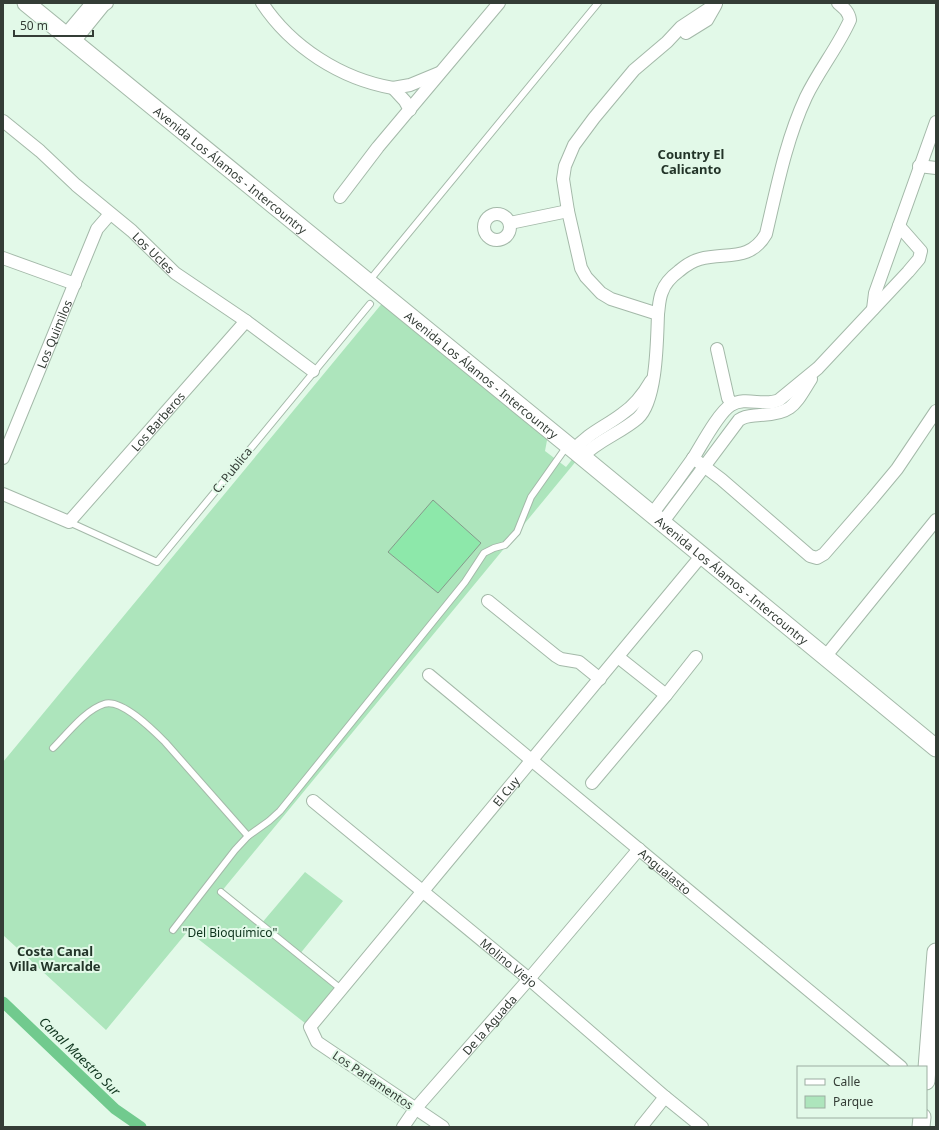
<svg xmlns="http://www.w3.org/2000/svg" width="939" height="1130" font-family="'Noto Sans',sans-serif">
  <rect width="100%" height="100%" fill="#e2f9e8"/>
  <polygon fill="#ade5bc" points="384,301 548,435 545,451 566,467 574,457 577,460 221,892 261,924 305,872 343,901 299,955 341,989 310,1027 188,931 106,1030 3,935 3,762"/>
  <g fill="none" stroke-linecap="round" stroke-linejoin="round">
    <polyline stroke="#71ca8e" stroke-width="11" points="3,1002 115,1109 141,1127"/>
  </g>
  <polygon fill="#8de8aa" stroke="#859a8b" points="433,500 481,543 438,593 388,552"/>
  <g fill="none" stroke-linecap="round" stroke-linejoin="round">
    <g stroke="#a4b9a9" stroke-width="8">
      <g id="service">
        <polyline points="369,281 598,3"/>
        <polyline points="69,522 157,562 370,304"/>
        <path d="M53,748C67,734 85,710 104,704C121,698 153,730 165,742L248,836"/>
        <polyline points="221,892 341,989"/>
        <polyline points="173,930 235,850 248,836 269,821 280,811 465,582 484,553 494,548 505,545 517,532 531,497 567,446"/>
      </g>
    </g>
    <g stroke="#a4b9a9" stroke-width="14">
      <g id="minor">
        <path d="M262,3C291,47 341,79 393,88"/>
        <polyline points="686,33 707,20 715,6"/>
        <polyline points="65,35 92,3"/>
        <polyline points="73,43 103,6 107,3"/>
        <polyline points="410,110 405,101 393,88 410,85 439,73"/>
        <path id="s1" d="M3,121L40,151L76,185L132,231L175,273L246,321L313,371"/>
        <polyline points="919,166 936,168"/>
        <polyline points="340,197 378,147 499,3"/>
        <circle cx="497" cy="227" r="13"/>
        <polyline points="510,223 568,211"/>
        <polyline points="3,258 75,284"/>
        <polyline points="873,309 875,293 936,122"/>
        <path d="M658,314C659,307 659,299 662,292C665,283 671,277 679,271C685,266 692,261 700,259C726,252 750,262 766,234C777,187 786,140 806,97C819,70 838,47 850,20C849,12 844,8 838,3"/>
        <polyline points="717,349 728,398 732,404"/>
        <path d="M574,450C588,433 605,427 622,414C634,406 644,393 651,381"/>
        <path d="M582,457C598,440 621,433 638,418C657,401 657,339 658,314L611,299L601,293L586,277L581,268L568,211L563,179L565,166L574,145L594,118L634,70L667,42L681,27L716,4"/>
        <path id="s2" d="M3,458L97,229L110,214"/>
        <polyline points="693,458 721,479 810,556 817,558 824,554 872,499 897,469 936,411"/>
        <path id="s3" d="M3,494L69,522L246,321"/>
        <path d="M652,514C666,496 680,477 694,457C702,444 719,412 731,405C746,396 764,407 779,400L818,368L908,272L919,259L921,251L899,226"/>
        <path d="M662,523L739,420C746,415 752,416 760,415C793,414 795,404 811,379"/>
        <polyline points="488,601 556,656 561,659 579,662 600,679"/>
        <polyline points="825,657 936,520"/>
        <path id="s4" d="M429,675L901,1067"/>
        <polyline points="666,695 696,657"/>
        <polyline points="592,783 666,695 618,657"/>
        <path id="s5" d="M313,801L529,979L665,1097L702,1127"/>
        <path id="s6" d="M403,1127L416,1108L529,979L639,849"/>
        <path id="s7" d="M443,1127L317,1042L310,1027L702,555"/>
        <polyline points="641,1127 665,1097"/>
      </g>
    </g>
    <g stroke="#a4b9a9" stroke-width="19">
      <g id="secondary">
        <path id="s8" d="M26,3L574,450L936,748"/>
        <polyline points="926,1081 936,952"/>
        <polyline points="921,1127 922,1117"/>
      </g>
    </g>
    <use href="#service" stroke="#fff" stroke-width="6"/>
    <use href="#minor" stroke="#fff" stroke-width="12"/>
    <use href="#secondary" stroke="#fff" stroke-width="17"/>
  </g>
  <g text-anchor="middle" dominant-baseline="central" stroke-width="4" stroke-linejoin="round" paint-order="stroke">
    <g font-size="12" fill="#343d36" stroke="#e2f9e8">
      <text stroke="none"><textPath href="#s8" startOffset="264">Avenida Los Álamos - Intercountry</textPath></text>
      <text stroke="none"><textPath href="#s1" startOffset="200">Los Ucles</textPath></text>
      <text stroke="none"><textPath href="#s2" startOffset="134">Los Quimilos</textPath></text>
      <text stroke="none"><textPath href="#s8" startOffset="588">Avenida Los Álamos - Intercountry</textPath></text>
      <text stroke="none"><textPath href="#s3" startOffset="206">Los Barberos</textPath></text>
      <text transform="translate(232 470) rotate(-51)">C. Publica</text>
      <text stroke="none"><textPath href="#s8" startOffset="912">Avenida Los Álamos - Intercountry</textPath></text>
      <text stroke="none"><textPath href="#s7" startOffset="475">El Cuy</textPath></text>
      <text stroke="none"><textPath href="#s4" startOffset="307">Angualasto</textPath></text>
      <text stroke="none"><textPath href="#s5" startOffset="254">Molino Viejo</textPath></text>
      <text stroke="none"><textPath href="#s6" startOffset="134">De la Aguada</textPath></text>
      <text transform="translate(373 1080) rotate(34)">Los Parlamentos</text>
    </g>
    <g font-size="12" fill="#0d331c" stroke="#e2f9e8">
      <text x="230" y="932">"Del Bioquímico"</text>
    </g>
    <g font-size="13" font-weight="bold" fill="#233529" stroke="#e2f9e8">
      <text x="691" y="154">Country El<tspan x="691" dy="15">Calicanto</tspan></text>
      <text x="55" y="951">Costa Canal<tspan x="55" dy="15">Villa Warcalde</tspan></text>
    </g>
    <g font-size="13" font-style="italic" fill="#0e341d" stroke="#e2f9e8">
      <text transform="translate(80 1056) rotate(44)">Canal Maestro Sur</text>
    </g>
  </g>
  <rect width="939" height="1130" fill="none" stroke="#343d36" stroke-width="8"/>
  <rect x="797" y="1066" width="130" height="52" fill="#e2f9e8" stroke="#9caea1"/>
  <rect x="805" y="1079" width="20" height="6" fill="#ffffff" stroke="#9caea1"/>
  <text x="833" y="1086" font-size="12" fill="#343d36">Calle</text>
  <rect x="805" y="1096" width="20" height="12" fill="#ade5bc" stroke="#9caea1"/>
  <text x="833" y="1106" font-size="12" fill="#343d36">Parque</text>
  <path d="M14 30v6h79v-6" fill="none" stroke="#343d36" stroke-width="2"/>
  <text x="20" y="30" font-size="12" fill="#343d36" stroke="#e2f9e8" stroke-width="3" paint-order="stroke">50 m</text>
</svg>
